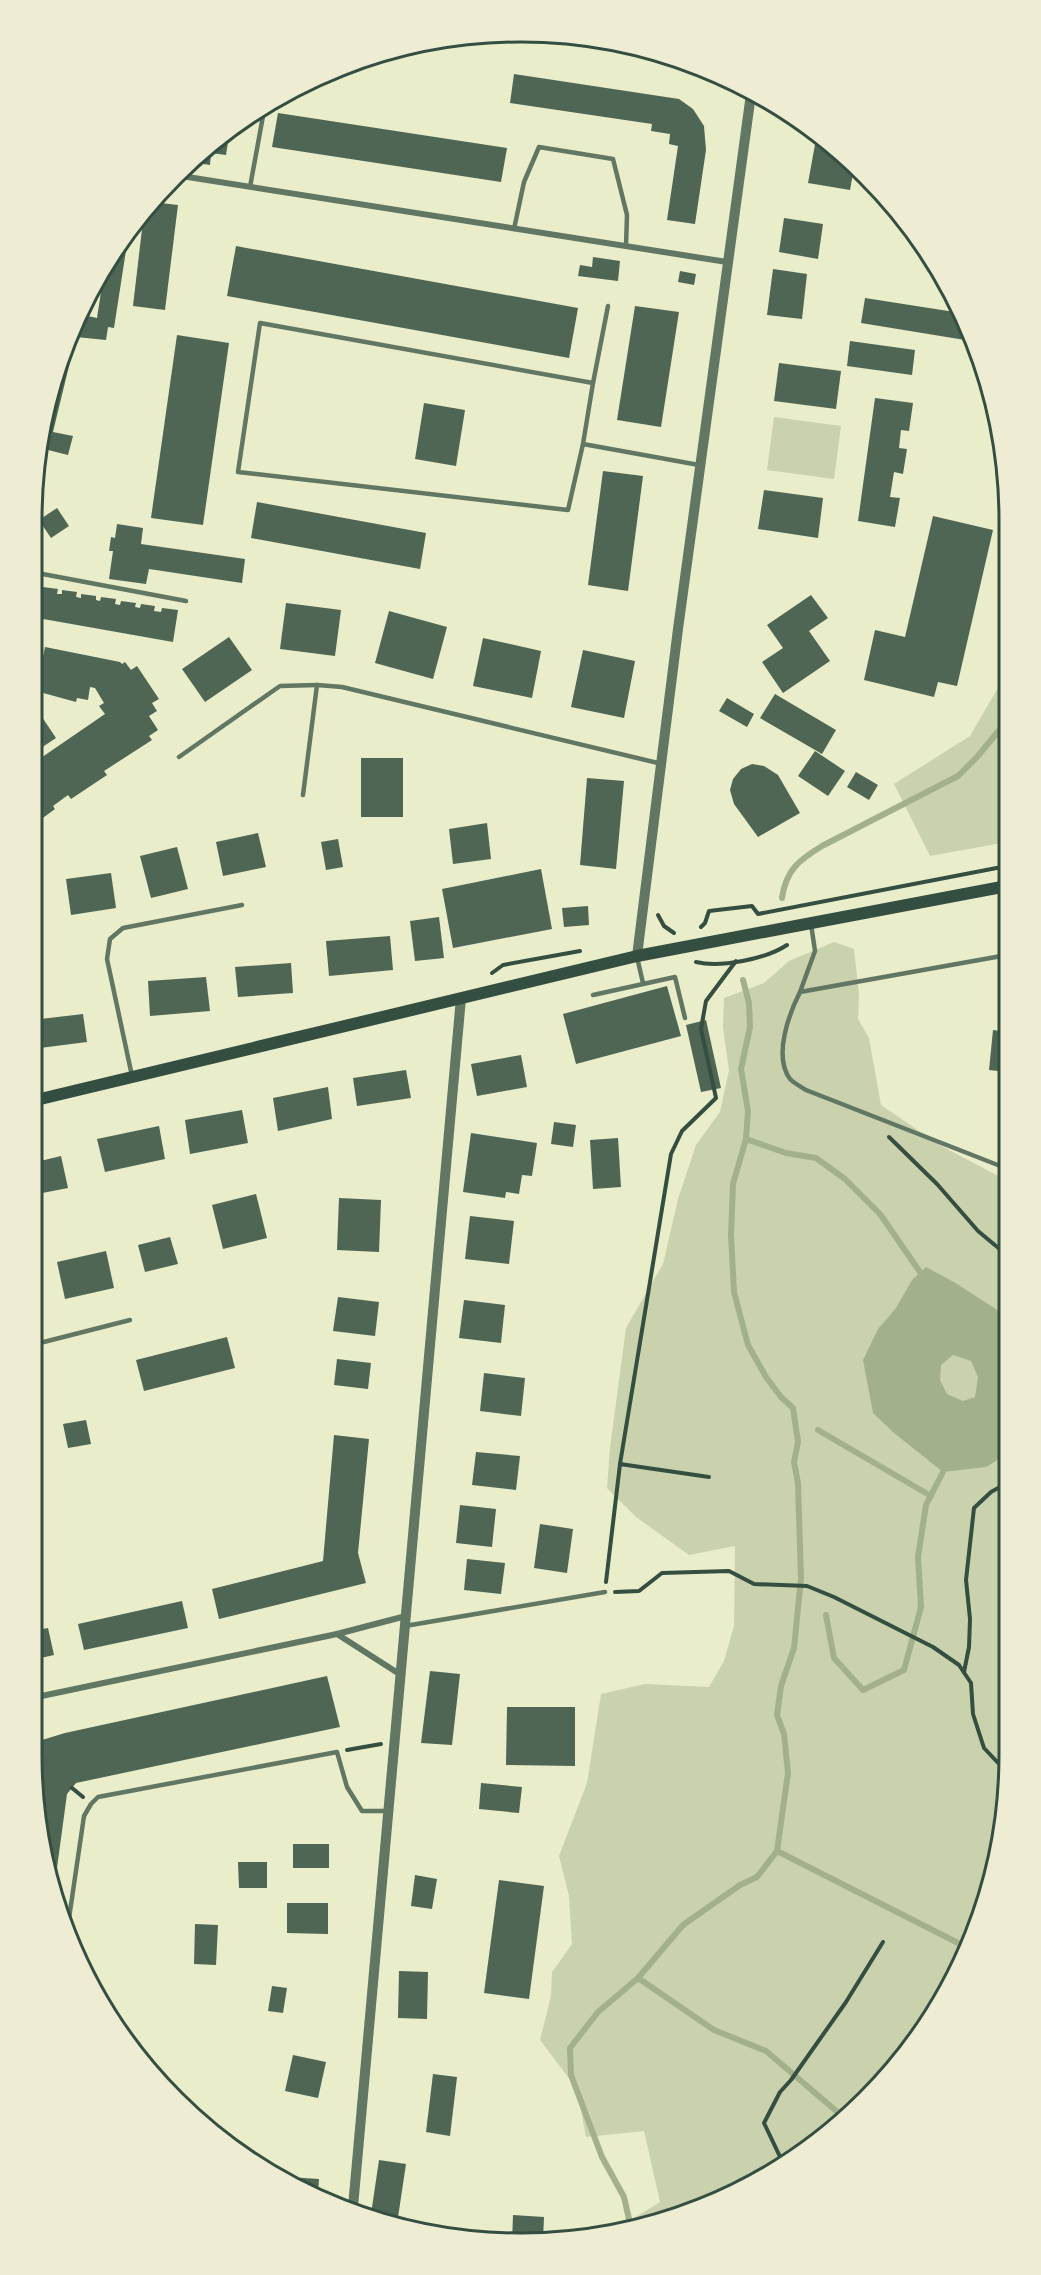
<svg xmlns="http://www.w3.org/2000/svg" width="1041" height="2275" font-family="'Sofia Sans Condensed',sans-serif">
  <rect width="100%" height="100%" fill="#e9edc9"/>
  <g fill="#cad2ad">
    <polygon points="774,417 841,426 834,479 767,470"/>
    <polygon points="1006,674 1007,842 930,856 894,784 970,736"/>
    <polygon points="834,942 854,949 859,994 858,1019 869,1038 881,1105 938,1144 1000,1177 1003,1167 1008,1166 1009,1755 1000,1850 972,1941 888,2077 765,2178 628,2230 623,2225 660,2202 644,2131 586,2137 577,2089 540,2040 551,1996 552,1972 572,1944 569,1896 559,1856 587,1783 601,1694 645,1684 709,1687 724,1661 734,1626 735,1546 689,1555 636,1517 607,1488 610,1448 626,1328 663,1264 678,1199 696,1145 720,1112 729,1070 723,1028 724,998 764,983 789,961"/>
  </g>
  <path fill="#a3b18a" fill-rule="evenodd" d="M926,1267L954,1282L1008,1317L1009,1453L986,1467L943,1472L894,1433L873,1413L863,1360L878,1329L896,1308L912,1280ZM953,1355L971,1361L978,1377L975,1397L963,1401L947,1394L940,1380L941,1365Z"/>
  <g fill="none" stroke-linecap="round" stroke-linejoin="round">
    <g stroke="#a3b18a" stroke-width="6">
      <polyline points="570,36 640,48"/>
      <path d="M782,898C786,870 799,860 822,846L958,776L977,757L1006,722"/>
      <polyline points="746,1139 786,1153 816,1158 845,1179 880,1214 920,1272"/>
      <polyline points="818,1430 931,1496"/>
      <polyline points="826,1615 834,1658 863,1690 904,1670 921,1607 918,1557 926,1505 943,1472"/>
      <polyline points="777,1851 968,1948"/>
      <polyline points="638,1978 714,2030 766,2051 841,2115"/>
      <polyline points="631,2228 624,2197 602,2157 571,2075 570,2048 598,2012 638,1978 683,1925 740,1885 757,1877 777,1851 788,1773 784,1734 777,1715 781,1686 794,1648 801,1578 798,1483 794,1462 798,1442 793,1408 781,1397 766,1377 748,1345 734,1292 731,1235 733,1184 746,1139 748,1111 741,1069 750,1027 749,1003 743,980"/>
    </g>
  </g>
  <g fill="#4f6655">
    <polygon points="514,74 679,99 693,109 704,126 706,150 695,224 667,220 678,146 669,144 670,134 651,131 652,124 510,103"/>
    <polygon points="278,113 507,148 501,182 272,147"/>
    <polygon points="230,129 226,155 211,153 210,165 190,162"/>
    <polygon points="816,139 827,141 854,168 850,190 808,183"/>
    <polygon points="152,202 178,205 165,310 133,306 144,212"/>
    <polygon points="784,218 823,224 818,259 779,252"/>
    <polygon points="129,231 114,328 108,327 106,340 76,337 53,432 73,436 68,455 40,448 43,433 41,433 49,398 69,334 79,314 97,318 105,266 114,249"/>
    <polygon points="236,246 578,308 569,358 227,296"/>
    <polygon points="593,257 620,261 618,281 578,276 580,265 592,267"/>
    <polygon points="773,269 807,274 802,319 767,315"/>
    <polygon points="680,271 696,274 694,285 678,282"/>
    <polygon points="865,298 961,313 967,325 965,340 861,323"/>
    <polygon points="635,306 679,312 661,427 617,420"/>
    <polygon points="177,335 229,343 203,525 151,518"/>
    <polygon points="850,341 915,350 912,375 847,366"/>
    <polygon points="779,363 841,371 836,409 774,401"/>
    <polygon points="875,398 913,403 909,431 901,430 899,448 907,449 903,474 894,472 890,497 900,498 895,527 858,521"/>
    <polygon points="424,403 465,410 456,466 415,459"/>
    <polygon points="603,471 643,476 628,591 588,585"/>
    <polygon points="764,490 823,498 818,538 758,529"/>
    <polygon points="257,502 426,533 420,569 251,538"/>
    <polygon points="57,508 69,526 51,538 39,520"/>
    <polygon points="933,516 993,530 957,686 938,682 934,697 864,680 875,630 905,637"/>
    <polygon points="117,524 143,528 141,544 245,559 242,583 149,569 146,584 109,579 113,551 109,551 111,537 115,538"/>
    <polygon points="43,587 58,589 57,594 62,594 62,590 77,592 76,597 81,598 81,594 96,596 96,600 100,601 101,597 116,599 115,604 120,605 121,601 136,603 135,607 140,608 141,604 155,606 154,611 161,612 162,608 178,610 173,642 32,617 37,590 42,591"/>
    <polygon points="811,595 828,618 809,631 830,661 783,693 762,662 783,648 767,625"/>
    <polygon points="286,603 341,610 335,656 280,649"/>
    <polygon points="389,611 447,627 433,679 375,663"/>
    <polygon points="229,637 252,670 205,702 182,669"/>
    <polygon points="483,638 541,651 532,698 473,686"/>
    <polygon points="45,647 120,662 122,664 125,662 131,670 137,666 159,699 152,703 157,711 149,716 158,730 149,736 152,740 104,771 107,775 71,799 68,795 53,806 55,809 32,826 32,764 105,714 99,706 104,703 95,688 90,687 88,700 77,698 76,702 36,691"/>
    <polygon points="583,650 635,661 624,718 571,707"/>
    <polygon points="775,694 836,730 822,754 760,718"/>
    <polygon points="727,698 754,714 747,727 719,711"/>
    <polygon points="32,702 56,738 32,754"/>
    <polygon points="815,751 845,771 828,796 798,776"/>
    <rect x="361" y="758" width="42" height="59"/>
    <polygon points="752,764 764,766 778,775 800,813 758,837 734,804 730,790 733,779 741,769"/>
    <polygon points="856,772 878,785 869,800 847,787"/>
    <polygon points="587,778 624,781 616,869 580,865"/>
    <polygon points="487,823 491,859 453,864 449,829"/>
    <polygon points="258,833 266,867 223,876 216,842"/>
    <polygon points="338,839 343,867 326,870 321,842"/>
    <polygon points="177,847 188,889 151,898 140,856"/>
    <polygon points="541,869 552,929 453,948 442,889"/>
    <polygon points="111,873 116,908 71,915 66,879"/>
    <polygon points="588,906 589,925 564,927 562,908"/>
    <polygon points="439,917 444,958 415,961 410,921"/>
    <polygon points="390,936 393,970 329,976 326,941"/>
    <polygon points="291,963 293,993 238,997 235,967"/>
    <polygon points="206,977 210,1011 150,1016 148,981"/>
    <polygon points="667,986 681,1036 576,1064 563,1014"/>
    <polygon points="83,1014 87,1042 32,1049 32,1020"/>
    <polygon points="706,1020 721,1088 701,1092 686,1025"/>
    <polygon points="993,1030 1007,1032 1007,1072 989,1070"/>
    <polygon points="521,1055 527,1087 477,1096 471,1064"/>
    <polygon points="406,1070 411,1098 357,1106 353,1078"/>
    <polygon points="328,1087 332,1119 278,1131 273,1098"/>
    <polygon points="242,1110 248,1143 190,1154 185,1120"/>
    <polygon points="554,1122 576,1125 573,1147 551,1144"/>
    <polygon points="159,1126 165,1159 105,1172 97,1139"/>
    <polygon points="471,1133 537,1143 532,1176 522,1175 519,1194 506,1192 505,1198 463,1192"/>
    <polygon points="618,1138 621,1187 593,1189 590,1140"/>
    <polygon points="61,1156 68,1188 32,1195 32,1163"/>
    <polygon points="256,1194 267,1238 223,1249 212,1205"/>
    <polygon points="339,1198 381,1200 379,1252 337,1250"/>
    <polygon points="470,1216 514,1221 509,1264 465,1259"/>
    <polygon points="170,1237 178,1264 145,1272 138,1245"/>
    <polygon points="106,1251 114,1288 65,1299 57,1262"/>
    <polygon points="338,1297 379,1302 375,1336 333,1331"/>
    <polygon points="464,1300 505,1305 501,1343 459,1338"/>
    <polygon points="227,1337 235,1368 144,1391 136,1360"/>
    <polygon points="337,1359 371,1363 368,1389 334,1385"/>
    <polygon points="484,1373 525,1378 521,1416 480,1411"/>
    <polygon points="86,1420 91,1444 68,1448 63,1424"/>
    <polygon points="334,1435 369,1439 358,1553 366,1583 219,1619 212,1589 323,1561"/>
    <polygon points="476,1452 520,1456 516,1490 472,1485"/>
    <polygon points="460,1505 496,1509 492,1547 456,1543"/>
    <polygon points="540,1524 573,1529 567,1573 534,1568"/>
    <polygon points="467,1559 505,1563 501,1594 464,1590"/>
    <polygon points="182,1601 188,1628 84,1650 78,1624"/>
    <polygon points="48,1628 54,1655 32,1660 32,1631"/>
    <polygon points="430,1671 460,1674 452,1745 421,1743"/>
    <polygon points="327,1676 340,1727 76,1783 67,1794 54,1890 32,1754 42,1740 65,1733"/>
    <polygon points="507,1707 575,1707 575,1766 506,1765"/>
    <polygon points="481,1783 522,1787 519,1813 479,1809"/>
    <rect x="293" y="1844" width="36" height="24"/>
    <polygon points="238,1862 267,1862 267,1888 239,1888"/>
    <polygon points="415,1875 437,1879 432,1909 411,1906"/>
    <polygon points="499,1880 544,1886 529,1999 484,1993"/>
    <polygon points="287,1903 328,1903 328,1934 287,1933"/>
    <polygon points="195,1924 218,1925 216,1965 194,1964"/>
    <polygon points="399,1971 428,1972 427,2019 398,2018"/>
    <polygon points="272,1986 287,1988 283,2013 268,2011"/>
    <polygon points="293,2055 326,2062 318,2098 285,2091"/>
    <polygon points="433,2074 457,2077 450,2136 426,2132"/>
    <polygon points="379,2160 406,2164 397,2224 371,2214"/>
    <polygon points="273,2176 319,2179 318,2194 276,2178"/>
    <polygon points="513,2215 544,2217 543,2241 512,2243"/>
  </g>
  <g fill="none" stroke-linecap="round" stroke-linejoin="round">
    <g stroke="#344e41" stroke-width="4">
      <polyline points="658,915 664,926 674,933"/>
      <polyline points="701,927 705,923 709,911 752,906 758,914 1007,866"/>
      <path d="M696,962C720,968 766,959 787,945"/>
      <polyline points="492,973 503,965 580,951"/>
      <polyline points="889,1137 937,1184 978,1231 1008,1256"/>
      <polyline points="620,1464 709,1477"/>
      <polyline points="606,1582 620,1464 671,1154 682,1131 716,1098 701,1029 706,1001 736,961"/>
      <polyline points="615,1592 639,1591 662,1573 729,1571 754,1584 807,1586 834,1597 933,1647 959,1665 971,1683 973,1714 984,1748 1001,1766 1008,1771"/>
      <polyline points="964,1672 969,1647 970,1619 966,1580 974,1508 991,1492 1009,1482"/>
      <polyline points="347,1750 381,1744"/>
      <polyline points="72,1788 83,1797"/>
      <polyline points="783,2163 764,2123 780,2092 791,2080 846,2002 883,1942"/>
    </g>
    <g stroke="#617663" stroke-width="4.5">
      <polyline points="250,187 265,105"/>
      <polyline points="514,229 524,182 539,147 613,159 627,215 626,246"/>
      <polyline points="593,383 608,306"/>
      <polyline points="583,444 568,510 238,472 260,323 593,383 583,444 699,465"/>
      <polyline points="32,572 186,601"/>
      <polyline points="179,757 280,686 317,685"/>
      <polyline points="303,795 317,685 342,687 662,764"/>
      <polyline points="811,924 815,951 800,992 1007,955"/>
      <polyline points="637,957 643,983"/>
      <path d="M800,992C789,1014 773,1056 790,1079C794,1083 801,1087 806,1090L1008,1169"/>
      <polyline points="593,995 675,977 685,1018"/>
      <polyline points="132,1076 107,959 110,939 123,928 242,905"/>
      <polyline points="32,1345 130,1320"/>
      <polyline points="405,1626 605,1592"/>
      <polyline points="67,1932 84,1816 91,1804 98,1797 337,1752 347,1787 362,1811 389,1811"/>
    </g>
    <g stroke="#617663" stroke-width="6">
      <polyline points="175,175 727,262"/>
      <polyline points="32,740 33,738 32,736"/>
      <polyline points="337,1634 401,1675"/>
      <polyline points="32,1698 337,1634 406,1616"/>
    </g>
    <g stroke="#617663" stroke-width="10">
      <polyline points="637,956 678,629 751,94"/>
      <polyline points="353,2207 461,998"/>
    </g>
    <polyline stroke="#344e41" stroke-width="12" points="32,1101 637,956 1007,886"/>
  </g>
  <path d="M0 0H1041V2275H0ZM520 42H521A478 478 0 0 1 999 520V1755A478 478 0 0 1 521 2233H520A478 478 0 0 1 42 1755V520A478 478 0 0 1 520 42Z" fill="#eeecd3" fill-rule="evenodd"/>
  <path fill="none" stroke="#344e41" stroke-width="3" d="M520 42H521A478 478 0 0 1 999 520V1755A478 478 0 0 1 521 2233H520A478 478 0 0 1 42 1755V520A478 478 0 0 1 520 42Z"/>
</svg>
